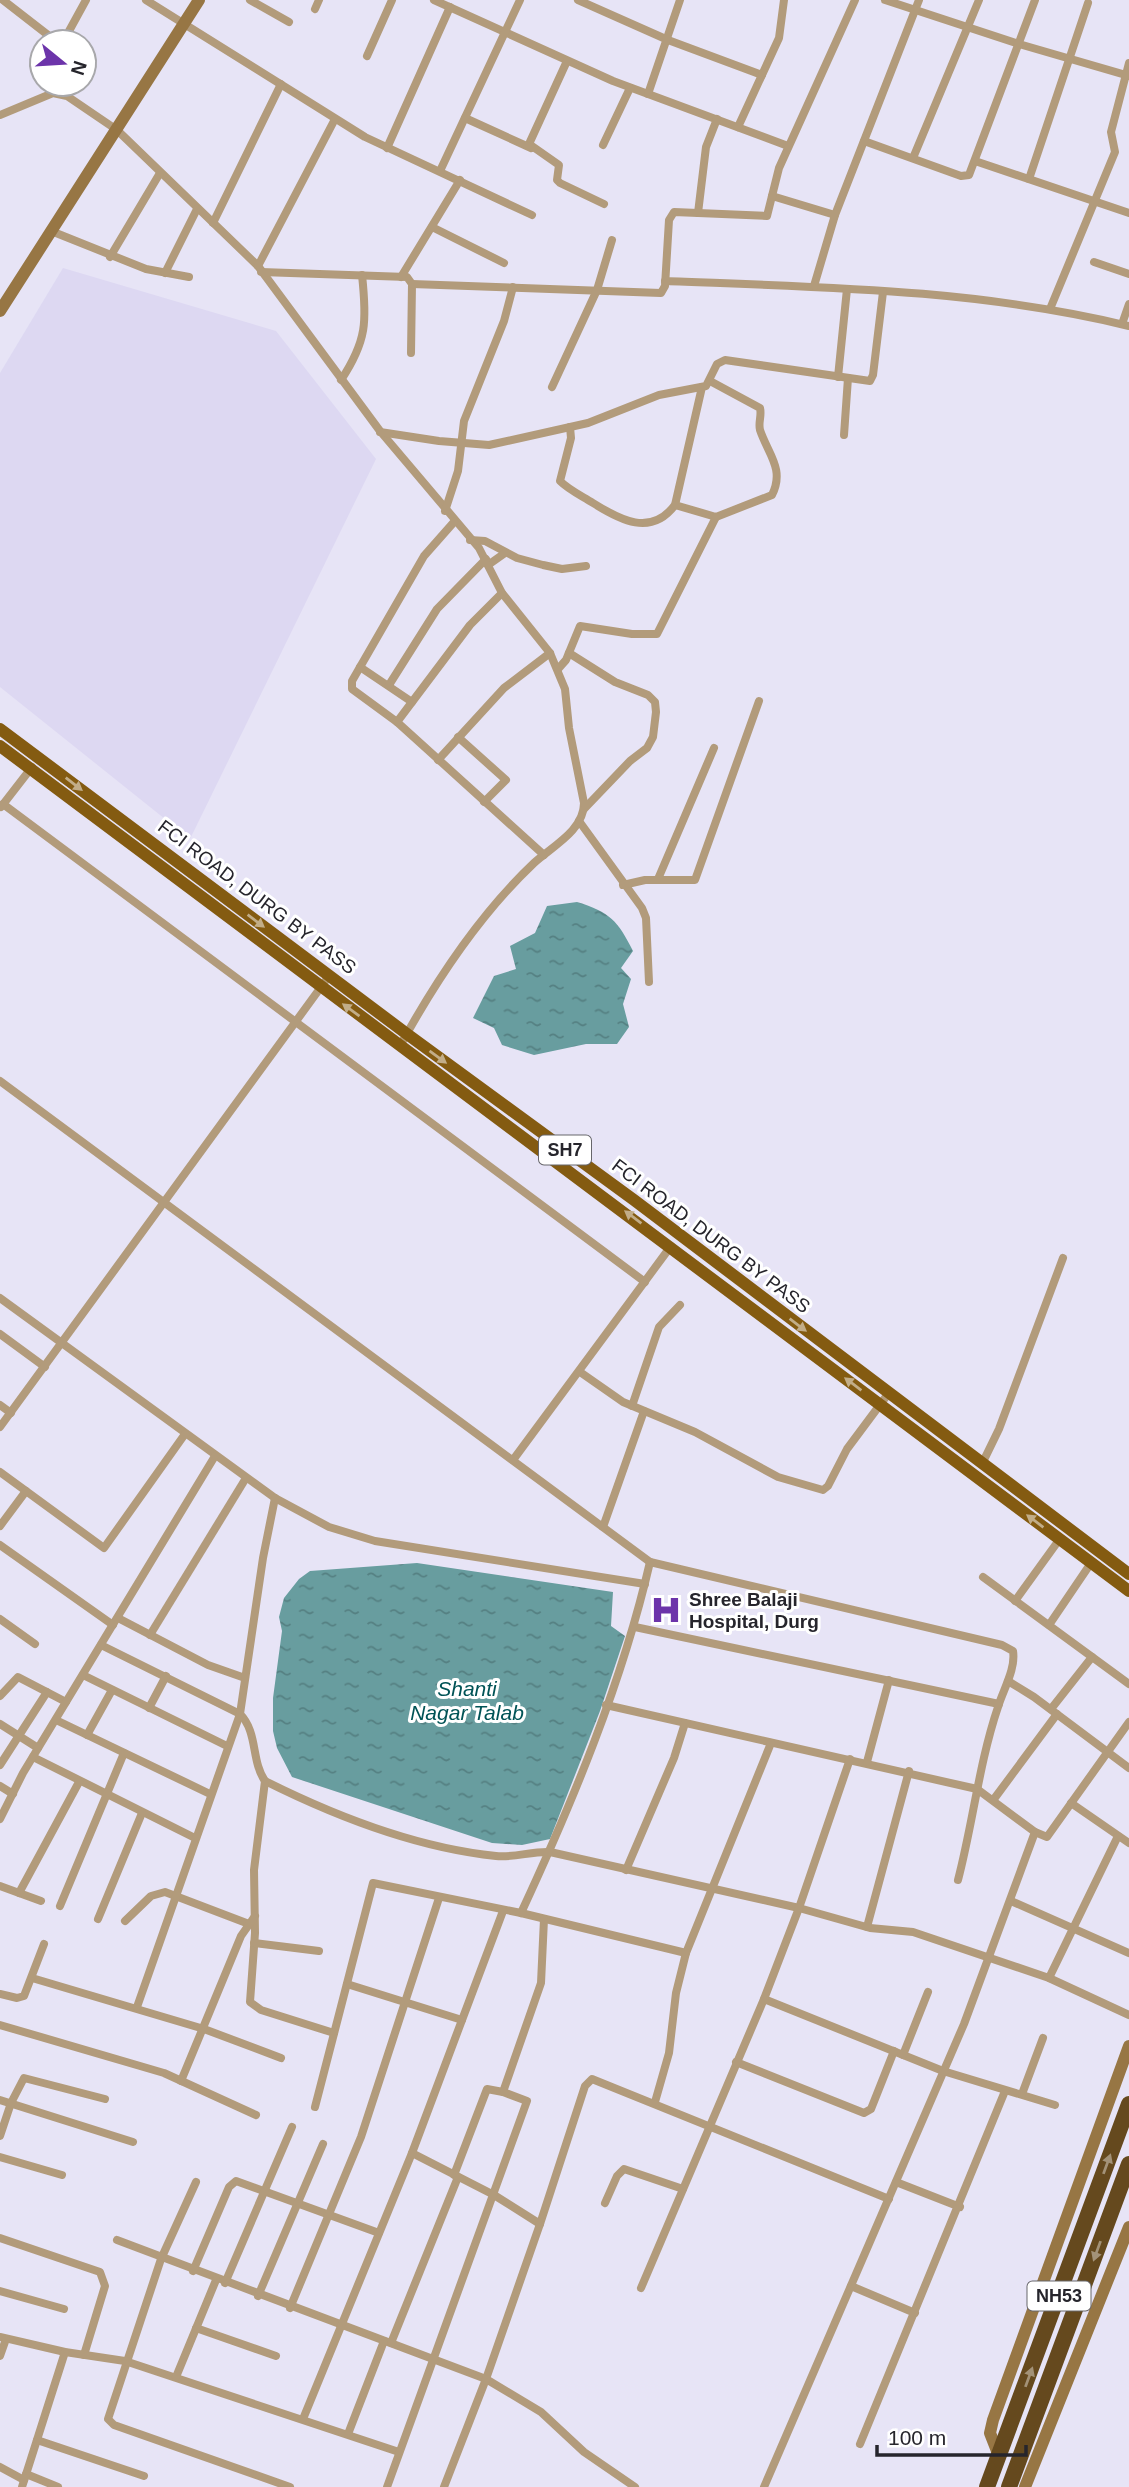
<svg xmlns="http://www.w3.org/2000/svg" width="1129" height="2487" font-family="Arial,sans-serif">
  <defs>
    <pattern id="water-ripples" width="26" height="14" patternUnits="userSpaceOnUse" patternTransform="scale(1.75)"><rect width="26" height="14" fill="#689d9f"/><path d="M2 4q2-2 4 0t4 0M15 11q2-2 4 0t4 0" fill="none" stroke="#558082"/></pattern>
  </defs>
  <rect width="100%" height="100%" fill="#e7e4f6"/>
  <polygon fill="#ddd8f2" points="63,268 276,331 376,459 190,839 0,687 0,373"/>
  <g fill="url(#water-ripples)">
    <path d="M577,902C610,912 618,921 633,951L621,968L631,979L623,1004L629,1027L617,1044H586L534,1055L502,1045L494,1028L473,1018L494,976L516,969L510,946L535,933L547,906Z"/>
    <polygon points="417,1563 613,1592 611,1626 625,1636 600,1711 550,1839 522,1845 492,1843 292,1777 277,1748 273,1731 273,1698 282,1631 279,1617 284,1598 299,1579 310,1571"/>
  </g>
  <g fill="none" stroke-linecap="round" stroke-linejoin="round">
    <g stroke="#b29b7b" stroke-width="8">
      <polyline points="3,0 57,42"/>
      <polyline points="146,0 365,137 532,215"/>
      <polyline points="250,0 289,22"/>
      <polyline points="434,0 613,81 788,146"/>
      <polyline points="578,0 668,40 762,75"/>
      <polyline points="885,0 1019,44 1129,76"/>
      <polyline points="315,9 319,0"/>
      <polyline points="63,42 86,0"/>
      <polyline points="367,56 392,0"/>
      <polyline points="567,61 529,144 559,165 557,180 560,183 604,204"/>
      <polyline points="648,94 680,0"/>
      <path d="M0,115L53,93L67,96L117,130L258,266L380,431L479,548L502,593L550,653L565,689L569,728L584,803C584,831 551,847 534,863C481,913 435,982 400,1046"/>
      <polyline points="465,118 531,148"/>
      <polyline points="738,127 779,38 784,0"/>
      <polyline points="864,141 961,176 969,175 1035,0"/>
      <polyline points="603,145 630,88"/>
      <polyline points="387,148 450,7"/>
      <polyline points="913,158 979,0"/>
      <polyline points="975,161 1129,213"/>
      <polyline points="440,171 520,0"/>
      <polyline points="1029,179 1088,3"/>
      <polyline points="772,196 835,215"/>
      <polyline points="698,213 706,147 717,119"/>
      <polyline points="213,223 281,84"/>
      <polyline points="432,227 504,263"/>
      <polyline points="51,231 146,269 189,277"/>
      <polyline points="110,257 160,173"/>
      <polyline points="1094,262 1129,274"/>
      <polyline points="258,266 335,119"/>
      <polyline points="261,272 407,277 412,284 411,353"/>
      <polyline points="165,273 197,209"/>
      <polyline points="401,277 460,180"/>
      <path d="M665,281C820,287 978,289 1129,326"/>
      <polyline points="412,284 661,293 665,286 669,220 674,212 767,216 779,168 855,0"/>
      <polyline points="814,286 835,215 919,0"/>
      <polyline points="1050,309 1115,152 1111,132 1129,63"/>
      <polyline points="1122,324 1129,304"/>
      <polyline points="838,377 847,289"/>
      <path d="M341,380C367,341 367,321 362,275"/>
      <polyline points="552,387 597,290 612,240"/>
      <path d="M570,427L571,438L560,481C569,490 582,496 593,503C620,520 651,537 675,505L702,387"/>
      <polyline points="380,432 439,441 489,445 588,423 659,395 706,386 717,364 725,360 870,381 873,375 883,292"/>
      <polyline points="844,435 848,378"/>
      <path d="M675,505L716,517L772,495C785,469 768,454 760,430C758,422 762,416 760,408L710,381"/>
      <polyline points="445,511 458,471 464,421 504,321 513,287"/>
      <polyline points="454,522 424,556 352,681 352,689 397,722 544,855"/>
      <polyline points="470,540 485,541 517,558 543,565 562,569 586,566"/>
      <polyline points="488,565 505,553"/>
      <polyline points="569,653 615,682 648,695 655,702 656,712 653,737 647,748 630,761 584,809"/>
      <polyline points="360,667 412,702"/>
      <polyline points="558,669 566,660 580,626 632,634 657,634 716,517"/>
      <polyline points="389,685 437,609 486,559"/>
      <polyline points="397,722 470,625 502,593"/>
      <polyline points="458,737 506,780 484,802"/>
      <polyline points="438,760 504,688 550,653"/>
      <polyline points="3,804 645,1282"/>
      <polyline points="1,807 32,767"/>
      <polyline points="579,821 642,908 646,918 649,982"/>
      <polyline points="658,879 714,748"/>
      <polyline points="623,885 645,880 695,880 759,701"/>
      <path d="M0,1081L650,1562L1002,1645L1013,1651C1016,1669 1003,1690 998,1707C979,1763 973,1823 958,1880"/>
      <polyline points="0,1298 275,1498 329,1527 375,1541 645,1584"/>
      <polyline points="0,1334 45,1367"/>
      <polyline points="580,1372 623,1402 695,1432 778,1477 823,1490 828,1486 847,1449 888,1394"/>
      <polyline points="0,1405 11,1413"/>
      <polyline points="632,1406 659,1327 680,1305"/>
      <polyline points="0,1427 329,976"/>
      <polyline points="513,1460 671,1246"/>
      <polyline points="982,1464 999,1429 1063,1258"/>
      <polyline points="0,1472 104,1548 185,1434"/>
      <polyline points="0,1526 26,1491"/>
      <polyline points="603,1527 644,1411"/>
      <polyline points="0,1545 113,1625"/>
      <polyline points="983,1577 1129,1684"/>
      <polyline points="1015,1601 1059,1540"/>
      <polyline points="118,1618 208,1665 245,1678"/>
      <polyline points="0,1619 35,1644"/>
      <polyline points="1049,1625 1091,1563"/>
      <polyline points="635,1627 999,1704"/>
      <polyline points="150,1635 246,1478"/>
      <path d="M101,1645L240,1714C258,1732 251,1761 265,1781C335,1816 417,1848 496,1856C514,1858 532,1851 550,1852L799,1908L870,1928L913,1932L1049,1978L1129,2015"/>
      <polyline points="83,1675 227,1746"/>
      <polyline points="1008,1681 1034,1697 1129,1768"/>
      <polyline points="0,1696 18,1677 66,1702"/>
      <polyline points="606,1705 977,1789 1035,1832 1047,1837 1129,1722"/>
      <polyline points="149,1708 166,1676"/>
      <polyline points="1051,1709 1092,1657"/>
      <polyline points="56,1720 210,1794"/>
      <polyline points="0,1724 38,1748"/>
      <polyline points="87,1735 112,1690"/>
      <polyline points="33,1757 195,1838"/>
      <polyline points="867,1762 889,1680"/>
      <polyline points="0,1765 47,1692"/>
      <polyline points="265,1781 254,1870 255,1933 250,2002 261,2010 334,2033"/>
      <polyline points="0,1786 13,1794"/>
      <polyline points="994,1799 1057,1714"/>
      <polyline points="1071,1803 1129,1843"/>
      <polyline points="0,1819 23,1773 215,1456"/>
      <polyline points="626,1870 674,1758 685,1723"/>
      <polyline points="0,1886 41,1901"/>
      <polyline points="19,1893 79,1782"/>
      <polyline points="1011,1901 1129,1953"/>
      <polyline points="60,1906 124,1753"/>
      <path d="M521,1913C573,1801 622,1683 650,1562"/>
      <polyline points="98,1919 142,1813"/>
      <polyline points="125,1921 151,1896 165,1892 249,1924"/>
      <polyline points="867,1927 909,1771"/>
      <polyline points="254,1943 319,1951"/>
      <polyline points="32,1978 204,2029 281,2058"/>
      <polyline points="1049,1978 1118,1836"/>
      <polyline points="347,1984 462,2020"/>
      <polyline points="0,1994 17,1998 24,1996 44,1944"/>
      <polyline points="764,1999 943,2071 1055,2105"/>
      <polyline points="137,2007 240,1714 263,1558 275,1498"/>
      <polyline points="0,2025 164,2073 256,2115"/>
      <polyline points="903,2055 928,1992"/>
      <polyline points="736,2062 864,2113 871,2109 894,2051"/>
      <polyline points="181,2081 241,1936 255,1916"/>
      <polyline points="1022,2094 1043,2038"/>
      <polyline points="0,2100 133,2142"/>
      <polyline points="655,2102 669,2053 676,1993 686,1953 771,1743"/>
      <polyline points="315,2107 373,1883 521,1913 686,1953"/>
      <polyline points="0,2136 11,2103 24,2078 105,2099"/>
      <polyline points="412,2153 503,1911"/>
      <polyline points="0,2157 62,2175"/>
      <polyline points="454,2175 487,2089 503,2092"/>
      <polyline points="196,2182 161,2259 108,2419 114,2425 290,2487"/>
      <polyline points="896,2182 960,2207"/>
      <polyline points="605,2203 617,2176 624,2169 683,2189"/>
      <polyline points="0,2238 100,2272 105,2286 84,2355"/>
      <polyline points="117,2240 486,2379 541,2412 584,2452 635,2487"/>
      <polyline points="193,2271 229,2187 236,2181 379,2233"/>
      <polyline points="225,2283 292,2127"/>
      <polyline points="851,2286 915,2313"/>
      <polyline points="641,2288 764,1999 799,1908 850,1759"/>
      <polyline points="0,2291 64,2309"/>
      <polyline points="258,2296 323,2144"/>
      <polyline points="290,2308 361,2137 439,1898"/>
      <polyline points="196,2328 276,2356"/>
      <polyline points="0,2337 65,2352 125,2361 399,2452"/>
      <polyline points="391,2343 458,2177"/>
      <polyline points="0,2356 6,2339"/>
      <polyline points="176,2377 216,2280"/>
      <polyline points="303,2419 412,2153 494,2195 540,2224 585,2086 592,2079 889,2199"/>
      <polyline points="348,2434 384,2341"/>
      <polyline points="37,2440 144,2476"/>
      <polyline points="860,2444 1005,2091"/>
      <polyline points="0,2467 24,2480"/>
      <polyline points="26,2474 58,2487"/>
      <polyline points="22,2487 65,2352"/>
      <polyline points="387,2487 527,2101 503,2092 541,1983 544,1919"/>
      <polyline points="444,2487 486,2379 540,2224"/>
      <polyline points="764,2487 964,2024 1035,1832"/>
    </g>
    <g stroke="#977644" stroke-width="12">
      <polyline points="0,311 199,0"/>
      <polyline points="999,2456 990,2433 993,2420 1129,2046"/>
      <polyline points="1025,2487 1129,2227"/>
    </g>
    <g stroke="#845b11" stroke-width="12">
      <polyline points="0,729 407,1034 634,1200 1129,1574"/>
      <polyline points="0,746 1129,1591"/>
    </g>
    <g stroke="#65491e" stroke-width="16">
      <polyline points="987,2487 1129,2104"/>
      <polyline points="1009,2487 1129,2164"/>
    </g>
  </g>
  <defs><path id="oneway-solid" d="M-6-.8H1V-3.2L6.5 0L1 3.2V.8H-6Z" transform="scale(1.75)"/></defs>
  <g fill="#c2ad88">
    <use href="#oneway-solid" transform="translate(74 784) rotate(38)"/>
    <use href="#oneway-solid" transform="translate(256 921) rotate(37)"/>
    <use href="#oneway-solid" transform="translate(351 1010) rotate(-144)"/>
    <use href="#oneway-solid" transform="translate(438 1057) rotate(36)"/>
    <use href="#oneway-solid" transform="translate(633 1217) rotate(-143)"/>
    <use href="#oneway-solid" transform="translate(798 1325) rotate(37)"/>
    <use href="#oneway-solid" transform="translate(853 1384) rotate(-143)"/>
    <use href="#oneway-solid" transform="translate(1035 1521) rotate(-143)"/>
  </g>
  <g fill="#a39278">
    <use href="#oneway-solid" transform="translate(1107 2164) rotate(-70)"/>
    <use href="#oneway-solid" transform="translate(1097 2251) rotate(110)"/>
    <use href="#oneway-solid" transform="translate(1029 2377) rotate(-70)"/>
  </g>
  <defs>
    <g id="hospital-bare" transform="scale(2.415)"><path d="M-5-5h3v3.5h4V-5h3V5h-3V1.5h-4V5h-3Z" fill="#6c34aa" stroke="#fff" stroke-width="2.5" paint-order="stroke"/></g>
  </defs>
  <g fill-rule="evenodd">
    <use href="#hospital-bare" x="666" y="1610"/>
  </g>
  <g text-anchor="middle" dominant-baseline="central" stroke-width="6" stroke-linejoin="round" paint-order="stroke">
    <g fill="#fff" stroke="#67666b" stroke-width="2">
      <rect x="539" y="1135.5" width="52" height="29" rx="5"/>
      <rect x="1027.5" y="2281.5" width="63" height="29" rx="5"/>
    </g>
    <g font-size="18" font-weight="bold" fill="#26252c">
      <text x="565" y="1150">SH7</text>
      <text x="1059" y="2296">NH53</text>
    </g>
    <g font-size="19" fill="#26252c" stroke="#fff">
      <text transform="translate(257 897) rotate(37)">FCI ROAD, DURG BY PASS</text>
      <text transform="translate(711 1236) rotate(37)">FCI ROAD, DURG BY PASS</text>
    </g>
    <g font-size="19" font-weight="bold" fill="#26252c" stroke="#fff" text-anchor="start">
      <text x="689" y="1599">Shree Balaji<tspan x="689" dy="22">Hospital, Durg</tspan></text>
    </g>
    <g font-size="21" font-style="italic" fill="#005356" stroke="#fff">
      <text x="467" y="1688">Shanti<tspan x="467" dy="24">Nagar Talab</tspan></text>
    </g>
  </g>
  <g transform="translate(63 63) rotate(108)"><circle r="33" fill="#ffffff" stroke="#a8a8ab" stroke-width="2"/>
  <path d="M0-5L12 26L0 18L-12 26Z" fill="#6c34aa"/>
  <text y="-10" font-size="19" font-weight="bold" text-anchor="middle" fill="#26252c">N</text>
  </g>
  <path d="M877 2445v10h149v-10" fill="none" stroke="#26252c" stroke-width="3.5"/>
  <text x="888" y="2445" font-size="21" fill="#26252c" stroke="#ffffff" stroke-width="5" paint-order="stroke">100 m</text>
</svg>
